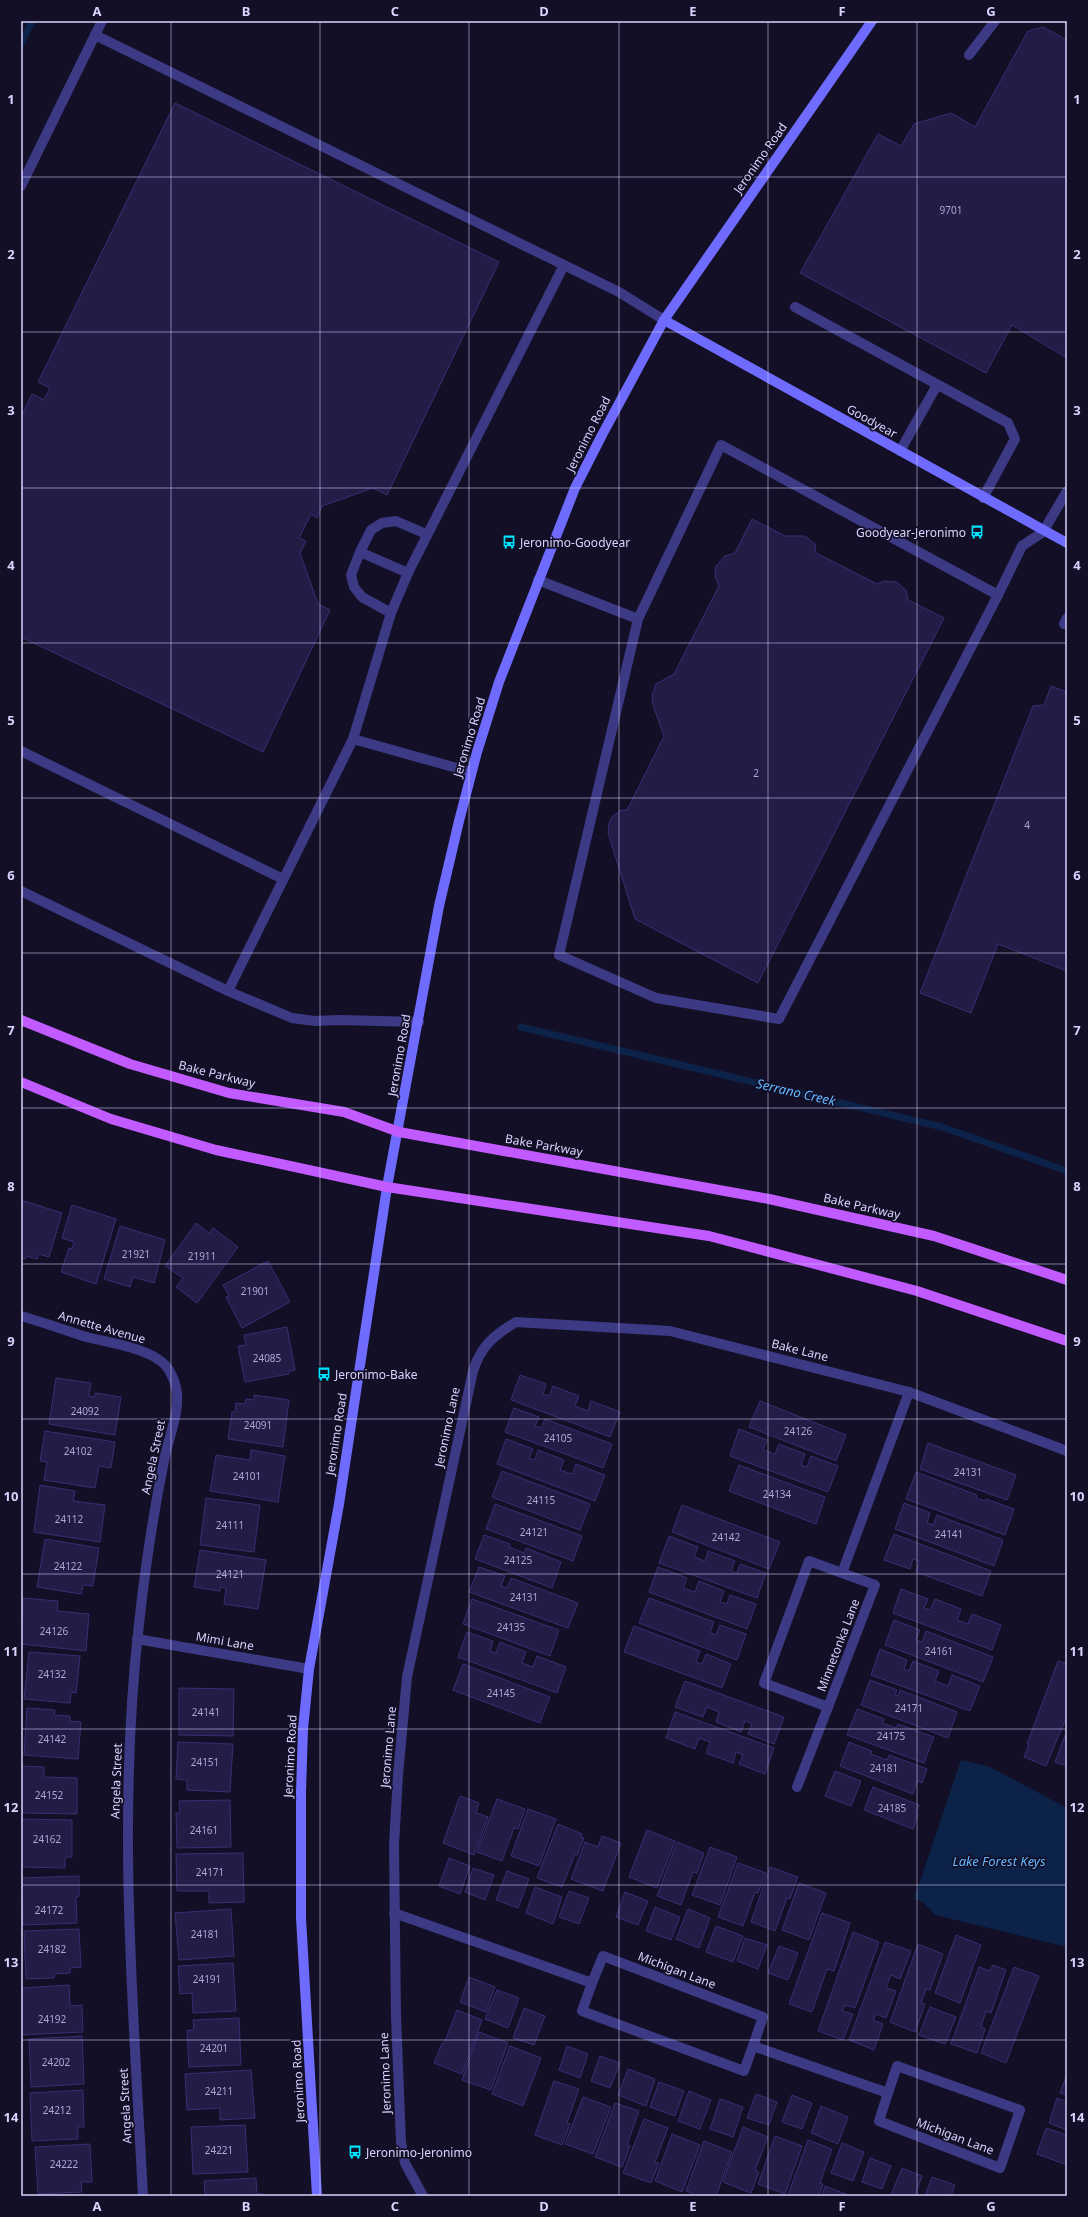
<svg xmlns="http://www.w3.org/2000/svg" width="1088" height="2217" font-family="'Noto Sans',sans-serif">
  <rect width="100%" height="100%" fill="#130f26"/>
  <polygon fill="#0c2248" points="961,1760 990,1767 1067,1808 1067,1947 935,1915 924,1903 914,1899"/>
  <g fill="none" stroke-linecap="round" stroke-linejoin="round">
    <g stroke="#0c2248" stroke-width="7">
      <polyline points="21,44 32,21"/>
      <polyline points="521,1027 942,1127 1067,1171"/>
    </g>
  </g>
  <g fill="#241b47" stroke="#3b2d73">
    <polygon points="1043,27 1067,40 1067,358 1012,325 986,373 800,273 878,134 901,146 914,124 951,113 975,127 1028,31"/>
    <polygon points="175,103 499,262 387,495 373,488 322,506 317,518 311,514 299,538 306,541 300,553 318,604 330,610 263,752 21,637 21,417 32,394 44,400 50,388 38,382"/>
    <polygon points="752,519 785,536 805,536 815,544 816,553 877,584 884,581 896,582 906,590 908,600 944,618 758,983 635,919 608,833 609,823 612,817 621,810 627,810 664,736 653,705 652,696 656,684 674,674 719,586 715,576 716,566 725,556 735,553"/>
    <polygon points="1051,686 1067,692 1067,971 998,944 971,1013 920,993 1033,706 1044,705"/>
    <polygon points="21,1200 62,1213 49,1257 38,1254 37,1259 26,1256 25,1259 21,1258"/>
    <polygon points="72,1205 116,1219 96,1284 61,1272 69,1248 72,1249 74,1242 62,1238"/>
    <polygon points="196,1223 209,1233 213,1228 238,1247 197,1303 176,1287 183,1278 165,1266"/>
    <polygon points="120,1226 165,1240 154,1283 133,1277 130,1287 104,1279"/>
    <polygon points="268,1261 290,1302 242,1328 226,1297 229,1296 223,1285"/>
    <polygon points="287,1327 295,1370 288,1372 289,1374 245,1382 238,1346 246,1345 244,1335"/>
    <polygon points="520,1375 546,1384 543,1394 549,1396 553,1386 579,1396 575,1406 588,1411 591,1401 620,1412 610,1437 511,1400"/>
    <polygon points="56,1378 91,1383 89,1396 94,1397 95,1393 121,1397 115,1435 49,1424"/>
    <polygon points="254,1395 289,1400 283,1447 228,1439 232,1412 235,1412 236,1403 245,1404 246,1399 254,1400"/>
    <polygon points="760,1401 846,1435 836,1461 749,1427"/>
    <polygon points="514,1408 539,1417 535,1426 541,1428 545,1419 612,1444 603,1468 505,1432"/>
    <polygon points="739,1429 767,1440 763,1450 775,1454 779,1444 805,1454 801,1465 807,1467 811,1456 838,1466 828,1492 730,1456"/>
    <polygon points="45,1431 115,1442 111,1468 99,1466 95,1488 44,1480 47,1462 40,1461"/>
    <polygon points="506,1439 533,1449 529,1458 535,1460 538,1450 564,1460 560,1470 572,1474 576,1464 605,1475 595,1501 497,1464"/>
    <polygon points="928,1443 1016,1475 1007,1500 920,1469"/>
    <polygon points="251,1450 285,1456 278,1502 210,1491 216,1455 250,1460"/>
    <polygon points="739,1465 825,1497 816,1524 729,1491"/>
    <polygon points="502,1471 590,1504 580,1530 492,1497"/>
    <polygon points="916,1472 977,1495 976,1498 985,1501 986,1499 1014,1509 1005,1535 906,1499"/>
    <polygon points="40,1485 75,1491 73,1501 105,1505 100,1542 34,1532"/>
    <polygon points="206,1498 260,1505 254,1552 200,1545"/>
    <polygon points="904,1503 930,1513 927,1523 933,1525 937,1515 1003,1540 994,1566 895,1529"/>
    <polygon points="495,1504 582,1536 573,1561 486,1529"/>
    <polygon points="682,1505 780,1542 769,1569 672,1532"/>
    <polygon points="894,1534 991,1571 982,1596 916,1572 919,1561 913,1559 910,1569 884,1560"/>
    <polygon points="484,1535 510,1544 509,1547 524,1553 526,1548 561,1562 552,1588 475,1559"/>
    <polygon points="669,1536 698,1547 694,1557 705,1561 708,1551 735,1561 731,1571 737,1573 740,1564 766,1573 757,1598 659,1563"/>
    <polygon points="45,1539 99,1548 93,1586 83,1585 81,1594 37,1587"/>
    <polygon points="200,1550 266,1560 258,1609 224,1604 226,1588 220,1587 220,1591 194,1587"/>
    <polygon points="479,1567 505,1576 501,1586 507,1588 511,1578 578,1603 568,1628 469,1592"/>
    <polygon points="658,1567 687,1578 683,1588 695,1592 699,1581 724,1591 720,1602 727,1604 730,1595 756,1604 747,1629 649,1592"/>
    <polygon points="901,1589 928,1599 924,1608 930,1610 935,1599 961,1609 957,1620 968,1624 972,1614 1001,1625 992,1650 893,1613"/>
    <polygon points="23,1598 58,1601 57,1611 89,1614 86,1651 21,1644"/>
    <polygon points="649,1598 714,1622 710,1633 716,1635 720,1625 746,1634 737,1660 639,1623"/>
    <polygon points="472,1599 559,1630 550,1656 463,1624"/>
    <polygon points="894,1620 920,1630 916,1640 922,1642 926,1631 993,1657 983,1682 885,1645"/>
    <polygon points="634,1626 700,1651 696,1662 702,1664 706,1654 731,1664 722,1688 624,1652"/>
    <polygon points="467,1632 493,1641 490,1651 496,1653 500,1642 526,1652 522,1663 533,1667 537,1656 566,1667 557,1693 458,1657"/>
    <polygon points="880,1649 907,1660 904,1669 909,1671 913,1661 939,1671 935,1681 948,1686 952,1675 980,1686 970,1711 871,1675"/>
    <polygon points="29,1652 80,1656 76,1693 71,1692 70,1703 24,1699"/>
    <polygon points="1058,1661 1067,1664 1067,1716 1046,1766 1024,1757 1029,1745 1027,1744"/>
    <polygon points="463,1664 550,1697 540,1723 453,1690"/>
    <polygon points="870,1680 897,1690 895,1695 898,1696 900,1690 957,1712 948,1738 861,1705"/>
    <polygon points="685,1681 784,1717 774,1744 748,1734 752,1724 745,1721 741,1732 716,1722 719,1712 707,1707 703,1717 675,1707"/>
    <polygon points="179,1688 234,1689 233,1736 179,1735"/>
    <polygon points="27,1708 55,1710 54,1715 70,1716 70,1721 81,1722 78,1759 24,1755"/>
    <polygon points="857,1709 884,1719 883,1723 896,1728 898,1724 934,1737 924,1763 847,1735"/>
    <polygon points="675,1712 774,1748 765,1774 739,1764 743,1755 736,1752 733,1763 706,1753 710,1742 699,1738 695,1749 666,1738"/>
    <polygon points="1067,1730 1067,1766 1055,1762"/>
    <polygon points="178,1742 233,1744 230,1792 187,1790 187,1780 176,1779"/>
    <polygon points="849,1742 872,1751 871,1754 887,1760 889,1755 927,1769 922,1783 917,1781 913,1794 840,1766"/>
    <polygon points="21,1766 44,1767 44,1777 77,1778 77,1814 21,1813"/>
    <polygon points="835,1771 861,1781 851,1806 825,1796"/>
    <polygon points="873,1787 919,1805 916,1813 918,1814 913,1829 864,1810"/>
    <polygon points="460,1796 479,1803 476,1813 488,1817 474,1855 443,1843"/>
    <polygon points="497,1799 525,1809 518,1829 514,1828 502,1861 477,1852"/>
    <polygon points="230,1800 231,1847 177,1848 176,1813 180,1813 179,1801"/>
    <polygon points="528,1809 556,1819 539,1866 511,1856"/>
    <polygon points="21,1819 72,1820 72,1857 65,1857 65,1868 21,1867"/>
    <polygon points="558,1824 582,1834 581,1837 584,1838 577,1855 575,1854 562,1887 537,1878"/>
    <polygon points="647,1830 675,1841 657,1888 629,1877"/>
    <polygon points="602,1836 621,1843 603,1891 571,1879 585,1842 598,1847"/>
    <polygon points="677,1842 704,1853 697,1873 693,1872 681,1905 657,1896"/>
    <polygon points="710,1847 737,1857 720,1905 692,1895"/>
    <polygon points="243,1853 244,1902 209,1903 209,1891 177,1891 176,1854"/>
    <polygon points="449,1858 470,1866 460,1894 439,1886"/>
    <polygon points="738,1863 766,1873 758,1893 755,1892 743,1926 718,1917"/>
    <polygon points="770,1867 798,1877 790,1899 787,1898 775,1931 751,1922"/>
    <polygon points="473,1868 494,1875 485,1900 465,1892"/>
    <polygon points="507,1871 529,1879 518,1908 496,1900"/>
    <polygon points="79,1876 79,1896 76,1897 77,1923 23,1925 21,1878"/>
    <polygon points="799,1883 826,1893 809,1940 782,1930"/>
    <polygon points="535,1887 562,1897 553,1924 526,1913"/>
    <polygon points="569,1891 589,1898 579,1924 559,1917"/>
    <polygon points="625,1892 648,1901 638,1925 616,1917"/>
    <polygon points="655,1907 680,1917 671,1940 646,1931"/>
    <polygon points="231,1909 234,1956 179,1960 175,1913"/>
    <polygon points="688,1909 710,1918 699,1948 676,1939"/>
    <polygon points="822,1913 850,1923 834,1971 827,1969 812,2012 789,2004"/>
    <polygon points="716,1926 743,1936 733,1962 706,1952"/>
    <polygon points="79,1929 81,1967 70,1968 70,1973 54,1974 54,1978 26,1979 24,1931"/>
    <polygon points="853,1932 879,1942 855,2008 845,2005 842,2011 853,2014 843,2040 818,2031"/>
    <polygon points="956,1935 981,1945 960,2003 935,1993"/>
    <polygon points="745,1938 767,1945 758,1969 737,1961"/>
    <polygon points="885,1942 911,1951 900,1979 891,1975 886,1988 896,1991 886,2018 876,2014 873,2020 883,2024 874,2050 849,2040"/>
    <polygon points="918,1944 943,1954 930,1990 926,1989 921,2003 925,2004 915,2032 890,2022"/>
    <polygon points="779,1946 798,1953 788,1980 768,1973"/>
    <polygon points="233,1963 236,2011 193,2013 192,1993 180,1994 178,1966"/>
    <polygon points="993,1965 1006,1970 991,2013 986,2011 981,2027 985,2029 977,2053 951,2044 979,1967 990,1971"/>
    <polygon points="1014,1967 1039,1976 1006,2063 981,2053"/>
    <polygon points="469,1977 495,1987 486,2012 460,2002"/>
    <polygon points="69,1985 70,2006 82,2005 83,2032 21,2035 21,1988"/>
    <polygon points="497,1990 519,1998 508,2028 485,2019"/>
    <polygon points="930,2007 956,2017 945,2044 919,2035"/>
    <polygon points="524,2008 545,2016 534,2045 513,2038"/>
    <polygon points="457,2010 482,2020 462,2074 434,2063 442,2043 444,2044"/>
    <polygon points="239,2018 241,2065 189,2067 187,2030 194,2030 193,2020"/>
    <polygon points="479,2032 508,2043 491,2090 462,2080"/>
    <polygon points="82,2036 84,2084 31,2087 29,2039"/>
    <polygon points="510,2046 541,2058 523,2106 492,2094"/>
    <polygon points="567,2046 588,2054 580,2078 559,2070"/>
    <polygon points="600,2056 620,2063 610,2088 591,2081"/>
    <polygon points="628,2069 655,2079 646,2106 618,2095"/>
    <polygon points="251,2070 255,2118 220,2120 220,2108 187,2110 185,2074"/>
    <polygon points="1067,2074 1067,2095 1060,2093"/>
    <polygon points="554,2081 579,2089 567,2123 570,2124 562,2145 535,2135"/>
    <polygon points="659,2082 684,2091 675,2116 650,2107"/>
    <polygon points="83,2090 84,2127 78,2127 78,2139 32,2141 30,2093"/>
    <polygon points="689,2091 711,2100 700,2129 678,2121"/>
    <polygon points="756,2094 777,2102 769,2125 747,2118"/>
    <polygon points="792,2095 812,2103 802,2129 782,2122"/>
    <polygon points="583,2097 611,2107 593,2154 565,2144"/>
    <polygon points="1057,2098 1067,2102 1067,2130 1049,2123"/>
    <polygon points="720,2099 743,2107 733,2137 710,2129"/>
    <polygon points="615,2103 639,2111 627,2145 630,2146 622,2167 595,2157"/>
    <polygon points="821,2106 848,2117 838,2144 811,2133"/>
    <polygon points="644,2119 668,2128 655,2162 659,2163 651,2183 623,2173"/>
    <polygon points="245,2125 248,2172 193,2174 191,2127"/>
    <polygon points="743,2127 768,2137 755,2170 759,2172 751,2193 723,2182"/>
    <polygon points="1046,2128 1067,2135 1067,2165 1037,2154"/>
    <polygon points="672,2134 700,2145 682,2192 655,2181"/>
    <polygon points="775,2136 802,2146 785,2194 758,2184"/>
    <polygon points="808,2140 832,2149 820,2183 823,2184 819,2196 791,2196 788,2195"/>
    <polygon points="704,2141 732,2152 716,2196 691,2196 692,2193 686,2191"/>
    <polygon points="842,2143 864,2152 853,2181 831,2173"/>
    <polygon points="90,2144 92,2182 81,2182 82,2192 38,2194 35,2147"/>
    <polygon points="870,2158 891,2166 882,2189 862,2182"/>
    <polygon points="902,2168 922,2176 915,2196 891,2195"/>
    <polygon points="932,2177 955,2185 951,2196 925,2196"/>
    <polygon points="256,2178 257,2194 263,2194 263,2196 205,2196 204,2181"/>
    <polygon points="825,2186 851,2196 822,2196"/>
  </g>
  <g fill="none" stroke-linecap="round" stroke-linejoin="round">
    <g stroke="#3d3a85" stroke-width="10">
      <polyline points="95,35 102,21"/>
      <polyline points="969,55 995,21"/>
      <polyline points="21,186 95,35 619,292 664,320"/>
      <polyline points="795,307 1008,423 1015,439 983,498"/>
      <polyline points="900,451 937,385"/>
      <polyline points="360,552 408,573"/>
      <polyline points="538,580 638,619 721,445 998,595 779,1019 656,998 559,955 638,619"/>
      <polyline points="998,595 1022,546 1043,532 1067,491"/>
      <polyline points="391,613 362,597 354,587 351,575 360,552 371,530 382,523 396,521 426,534"/>
      <polyline points="1064,624 1067,618"/>
      <polyline points="353,739 471,772"/>
      <polyline points="21,751 283,879"/>
      <polyline points="21,891 228,991 292,1018 315,1021 340,1020 419,1022"/>
      <polyline points="228,991 353,739 391,613 408,573 564,265"/>
    </g>
    <g stroke="#3d3a85" stroke-width="10">
      <path d="M21,1316C42,1322 62,1329 83,1336C106,1343 161,1348 171,1374C174,1379 176,1387 177,1393C179,1415 168,1439 164,1461C153,1515 145,1569 139,1624C117,1814 133,2005 143,2196"/>
      <polyline points="842,1573 875,1585 828,1707 764,1683 809,1561 842,1573 909,1392"/>
      <polyline points="137,1639 309,1669"/>
      <polyline points="797,1787 828,1707"/>
      <polyline points="394,1913 592,1983 582,2011 744,2071 753,2046 888,2093 897,2066 1020,2110 1000,2168 879,2121 888,2093"/>
      <polyline points="592,1983 603,1956 763,2017 753,2046"/>
      <path d="M423,2196L405,2163L401,2142L396,2017L394,1845L398,1775L407,1677L473,1371C481,1346 494,1335 516,1322L670,1331L909,1392L1067,1451"/>
    </g>
    <g stroke="#6f6bff" stroke-width="10">
      <polyline points="664,320 1067,543"/>
      <polyline points="317,2196 301,1918 301,1792 303,1729 309,1669 339,1504 387,1187 439,906 459,821 477,752 499,682 575,488 602,435 664,320 872,21"/>
    </g>
    <g stroke="#c25bff" stroke-width="10">
      <polyline points="21,1020 130,1064 229,1093 344,1112 399,1132 769,1199 934,1236 1067,1280"/>
      <polyline points="21,1082 111,1119 216,1150 387,1187 709,1236 917,1291 1067,1341"/>
    </g>
  </g>
  <path fill="none" stroke="#d9d4ff" stroke-width="1" stroke-opacity="0.55" d="M171,21V2196M320,21V2196M469,21V2196M619,21V2196M768,21V2196M917,21V2196M21,177H1067M21,332H1067M21,488H1067M21,643H1067M21,798H1067M21,953H1067M21,1108H1067M21,1264H1067M21,1419H1067M21,1574H1067M21,1729H1067M21,1885H1067M21,2040H1067"/>
  <defs>
    <g id="bus-bare" transform="scale(1.08)"><path d="M-5-6H5V4H4V6H2V4H-2V6H-4V4H-5ZM-3.5-4V0h7V-4ZM-3.5 1.2v1.5H-2V1.2ZM2 1.2v1.5H3.5V1.2Z" fill="#00e5ff" stroke="#130f26" stroke-width="2.5" paint-order="stroke"/></g>
  </defs>
  <g fill-rule="evenodd">
    <use href="#bus-bare" x="977" y="532"/>
    <use href="#bus-bare" x="509" y="542"/>
    <use href="#bus-bare" x="324" y="1374"/>
    <use href="#bus-bare" x="355" y="2152"/>
  </g>
  <g text-anchor="middle" dominant-baseline="central" stroke-width="3.5" stroke-linejoin="round" paint-order="stroke">
    <g font-size="10" fill="#aca6d1">
      <text x="951" y="210">9701</text>
      <text x="756" y="773">2</text>
      <text x="1027" y="825">4</text>
      <text x="136" y="1254">21921</text>
      <text x="202" y="1256">21911</text>
      <text x="255" y="1291">21901</text>
      <text x="267" y="1358">24085</text>
      <text x="85" y="1411">24092</text>
      <text x="258" y="1425">24091</text>
      <text x="798" y="1431">24126</text>
      <text x="558" y="1438">24105</text>
      <text x="78" y="1451">24102</text>
      <text x="968" y="1472">24131</text>
      <text x="247" y="1476">24101</text>
      <text x="777" y="1494">24134</text>
      <text x="541" y="1500">24115</text>
      <text x="69" y="1519">24112</text>
      <text x="230" y="1525">24111</text>
      <text x="534" y="1532">24121</text>
      <text x="949" y="1534">24141</text>
      <text x="726" y="1537">24142</text>
      <text x="518" y="1560">24125</text>
      <text x="68" y="1566">24122</text>
      <text x="230" y="1574">24121</text>
      <text x="524" y="1597">24131</text>
      <text x="511" y="1627">24135</text>
      <text x="54" y="1631">24126</text>
      <text x="939" y="1651">24161</text>
      <text x="52" y="1674">24132</text>
      <text x="501" y="1693">24145</text>
      <text x="909" y="1708">24171</text>
      <text x="206" y="1712">24141</text>
      <text x="891" y="1736">24175</text>
      <text x="52" y="1739">24142</text>
      <text x="205" y="1762">24151</text>
      <text x="884" y="1768">24181</text>
      <text x="49" y="1795">24152</text>
      <text x="892" y="1808">24185</text>
      <text x="204" y="1830">24161</text>
      <text x="47" y="1839">24162</text>
      <text x="210" y="1872">24171</text>
      <text x="49" y="1910">24172</text>
      <text x="205" y="1934">24181</text>
      <text x="52" y="1949">24182</text>
      <text x="207" y="1979">24191</text>
      <text x="52" y="2019">24192</text>
      <text x="214" y="2048">24201</text>
      <text x="56" y="2062">24202</text>
      <text x="219" y="2091">24211</text>
      <text x="57" y="2110">24212</text>
      <text x="219" y="2150">24221</text>
      <text x="64" y="2164">24222</text>
    </g>
    <g font-size="12" fill="#d9d4ff" stroke="#130f26">
      <text transform="translate(760 158) rotate(-55)">Jeronimo Road</text>
      <text transform="translate(872 421) rotate(29)">Goodyear</text>
      <text transform="translate(588 434) rotate(-63)">Jeronimo Road</text>
      <text transform="translate(469 737) rotate(-73)">Jeronimo Road</text>
      <text transform="translate(399 1055) rotate(-80)">Jeronimo Road</text>
      <text transform="translate(217 1074) rotate(14)">Bake Parkway</text>
      <text transform="translate(544 1145) rotate(10)">Bake Parkway</text>
      <text transform="translate(862 1206) rotate(13)">Bake Parkway</text>
      <text transform="translate(102 1327) rotate(16)">Annette Avenue</text>
      <text transform="translate(800 1350) rotate(14)">Bake Lane</text>
      <text transform="translate(447 1427) rotate(-78)">Jeronimo Lane</text>
      <text transform="translate(336 1434) rotate(-81)">Jeronimo Road</text>
      <text transform="translate(153 1457) rotate(-78)">Angela Street</text>
      <text transform="translate(225 1641) rotate(10)">Mimi Lane</text>
      <text transform="translate(838 1645) rotate(-69)">Minnetonka Lane</text>
      <text transform="translate(388 1747) rotate(-85)">Jeronimo Lane</text>
      <text transform="translate(290 1756) rotate(-87)">Jeronimo Road</text>
      <text transform="translate(116 1781) rotate(-88)">Angela Street</text>
      <text transform="translate(677 1970) rotate(21)">Michigan Lane</text>
      <text transform="translate(385 2073) rotate(-92)">Jeronimo Lane</text>
      <text transform="translate(298 2081) rotate(-93)">Jeronimo Road</text>
      <text transform="translate(125 2106) rotate(-93)">Angela Street</text>
      <text transform="translate(955 2136) rotate(21)">Michigan Lane</text>
    </g>
    <g font-size="12" fill="#d9d4ff" stroke="#130f26" text-anchor="start">
      <text x="966" y="532" text-anchor="end">Goodyear-Jeronimo</text>
      <text x="520" y="542">Jeronimo-Goodyear</text>
      <text x="335" y="1374">Jeronimo-Bake</text>
      <text x="366" y="2152">Jeronimo-Jeronimo</text>
    </g>
    <g font-size="13" font-style="italic" fill="#62b6ff" stroke="#130f26">
      <text transform="translate(796 1092) rotate(13)">Serrano Creek</text>
      <text x="999" y="1861">Lake Forest Keys</text>
    </g>
  </g>
  <rect width="1088" height="2217" fill="none" stroke="#130f26" stroke-width="44"/>
  <rect x="22" y="22" width="1044" height="2173" fill="none" stroke="#d9d4ff" stroke-width="1.5"/>
  <g font-size="13" text-anchor="middle" font-weight="bold" fill="#d9d4ff">
    <text x="97" y="16">A</text>
    <text x="246" y="16">B</text>
    <text x="395" y="16">C</text>
    <text x="544" y="16">D</text>
    <text x="693" y="16">E</text>
    <text x="842" y="16">F</text>
    <text x="991" y="16">G</text>
    <text x="11" y="104">1</text>
    <text x="1077" y="104">1</text>
    <text x="11" y="259">2</text>
    <text x="1077" y="259">2</text>
    <text x="11" y="415">3</text>
    <text x="1077" y="415">3</text>
    <text x="11" y="570">4</text>
    <text x="1077" y="570">4</text>
    <text x="11" y="725">5</text>
    <text x="1077" y="725">5</text>
    <text x="11" y="880">6</text>
    <text x="1077" y="880">6</text>
    <text x="11" y="1035">7</text>
    <text x="1077" y="1035">7</text>
    <text x="11" y="1191">8</text>
    <text x="1077" y="1191">8</text>
    <text x="11" y="1346">9</text>
    <text x="1077" y="1346">9</text>
    <text x="11" y="1501">10</text>
    <text x="1077" y="1501">10</text>
    <text x="11" y="1656">11</text>
    <text x="1077" y="1656">11</text>
    <text x="11" y="1812">12</text>
    <text x="1077" y="1812">12</text>
    <text x="11" y="1967">13</text>
    <text x="1077" y="1967">13</text>
    <text x="11" y="2122">14</text>
    <text x="1077" y="2122">14</text>
    <text x="97" y="2211">A</text>
    <text x="246" y="2211">B</text>
    <text x="395" y="2211">C</text>
    <text x="544" y="2211">D</text>
    <text x="693" y="2211">E</text>
    <text x="842" y="2211">F</text>
    <text x="991" y="2211">G</text>
  </g>
</svg>
